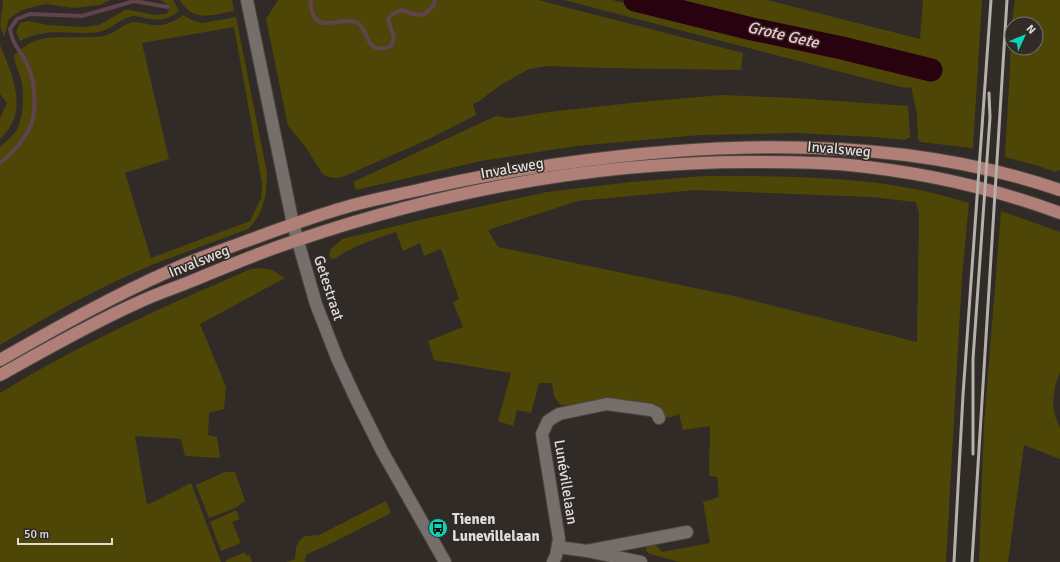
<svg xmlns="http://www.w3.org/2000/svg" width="1060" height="562" font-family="Signika,sans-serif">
  <rect width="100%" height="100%" fill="#312b27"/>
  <g fill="#4e4606" fill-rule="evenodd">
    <polygon points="3,0 110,0 100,5 74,8 45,4 22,10 9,19 4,37 0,25"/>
    <path d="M160,0H173L179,11C169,20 158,21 145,18C141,17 137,16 133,16C121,18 113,28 102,31C95,33 88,33 81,33C58,32 41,30 20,41L16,32L20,23L28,21L48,25L84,27L99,25L125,10H130L155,15L167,14L170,8L167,4Z"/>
    <path d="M180,0H232L234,11C212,15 193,23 180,0Z"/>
    <polygon points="278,0 538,0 743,53 741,70 605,68 547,66 529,69 499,86 478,102 473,104 476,115 429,139 345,176 336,178 328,177 322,173 305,146 288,126 266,19"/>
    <path d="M564,0H612L703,21L865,63L918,73C923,78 927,76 933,74V66L926,61H919L868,50L682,0H767L920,39L923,0H982L973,148L920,142L918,139L917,114L911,87L906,88L876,81Z"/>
    <polygon points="1015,0 1060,0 1060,170 1055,172 1039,166 1005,157 1012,29 1012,48 1036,48 1036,24 1012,24"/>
    <path d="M183,15L194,21L202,23L236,17L267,173C267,194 264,214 248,229C217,241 185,252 154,264C101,286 49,315 0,345V147C5,142 14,136 17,129C24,117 24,93 21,79C19,71 14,64 14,55C40,31 55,39 88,37C95,37 103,37 109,34C118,31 124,23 134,22C141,22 148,25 155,25C166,26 175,21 183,15ZM234,27L262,183L261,198L250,221L151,258L125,173L169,159L142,43Z"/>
    <path d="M0,45C13,77 30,112 0,139V118L7,103L0,94Z"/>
    <polygon points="722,95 795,98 908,106 910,137 904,140 875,137 795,133 699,135 576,146 481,161 356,190 353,182 496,116 510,118 549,112 640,102"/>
    <path d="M703,176C792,176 883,175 969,203L962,276L946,562H680L650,554L646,551V547L648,545L654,543L662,552L710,543L703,502L719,497L717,477L709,476L710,426L683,430L679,414L671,417L660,418L599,400L572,405H560L554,396L552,383H539L531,413L517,410L513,426L498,421L511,373L434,360L428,341L463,327L453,302L459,299L441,249L424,256L420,243L403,251L396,232C374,239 353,246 334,259L330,258L329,254L331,249L342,239L437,216L547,192L631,182ZM695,190L871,197L916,202L919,213L917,342L738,297L498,247L488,230L578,201Z"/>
    <polygon points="1001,211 1060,232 1060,372 1055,386 1053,401 1055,416 1060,428 1060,459 1024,445 1008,562 979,562 984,425"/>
    <path d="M259,268L272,270L285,278L200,324L226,387L224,409L209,413L208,435L217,437L220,458L185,456L181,439L135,436L147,505L191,483L221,562H0V393C79,344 165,306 251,269Z"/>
    <polygon points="225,472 235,472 245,501 235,508 209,518 196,485"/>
    <polygon points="386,501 391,513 328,545 307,554 304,561 307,562 286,562 295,559 296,547 300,540 305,536 319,535"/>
    <polygon points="236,510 240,519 232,522 241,543 221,551 210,522"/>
    <polygon points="245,552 246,556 249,554 252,562 226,562 226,560"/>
  </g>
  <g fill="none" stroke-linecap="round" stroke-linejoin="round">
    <g stroke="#60434c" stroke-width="4">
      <path d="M311,0C310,4 311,8 312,12C319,33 342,17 356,22C370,27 363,57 391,46L394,38L388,19L392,14L402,10L412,14L423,15C428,11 435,7 435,0"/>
      <path d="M0,163C11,155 26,138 31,125C37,108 35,78 26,62C19,48 13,46 10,29L17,19L30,14L82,16L134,1L168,7"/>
    </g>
    <polyline stroke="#290210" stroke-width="23" points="635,0 752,29 842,48 931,70"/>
    <g stroke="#4d4744" stroke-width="14">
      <g id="minor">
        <polyline points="247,0 293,224 316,304 337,358 356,399 382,451 445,562"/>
        <polyline points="558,547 587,551 641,562"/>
        <polyline points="587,551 687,532"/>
        <polyline points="553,562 556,556 559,539 542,434 548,421 559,414 607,404 651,410 657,413 659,418"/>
      </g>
    </g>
    <g stroke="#4d4744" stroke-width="14">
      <g id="major">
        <path d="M0,360C56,328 113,296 172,270C195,259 220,251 244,242C274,231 303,220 333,211C359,202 387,197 414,191C464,179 515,170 566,163C728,140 904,136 1060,190"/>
        <path d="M0,375C45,350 90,324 137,303C156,294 175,288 194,280C228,266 263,251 298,240C443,191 596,162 750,162C783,162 816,162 849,165C920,172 993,188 1060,213"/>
      </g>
    </g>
    <use href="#minor" stroke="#766e6a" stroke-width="12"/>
    <use href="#major" stroke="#af7f78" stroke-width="12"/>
    <g stroke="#b4b0ac" stroke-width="3">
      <polyline points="973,454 973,359 990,117 989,93"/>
      <polyline points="954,562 963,395 991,0"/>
      <polyline points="972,562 1007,0"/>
    </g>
  </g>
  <defs>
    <g id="bus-disc" transform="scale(1)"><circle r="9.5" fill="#09d5b5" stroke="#312b27"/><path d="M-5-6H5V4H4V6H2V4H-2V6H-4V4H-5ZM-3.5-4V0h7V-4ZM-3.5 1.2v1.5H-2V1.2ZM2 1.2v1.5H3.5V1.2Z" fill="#111"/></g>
  </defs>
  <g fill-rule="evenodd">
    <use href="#bus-disc" x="438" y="528"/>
  </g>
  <g text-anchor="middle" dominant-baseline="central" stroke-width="3" stroke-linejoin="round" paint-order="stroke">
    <g font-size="15" fill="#e0dcd9" stroke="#312b27">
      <text transform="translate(839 149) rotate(5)">Invalsweg</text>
      <text transform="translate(512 168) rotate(-10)">Invalsweg</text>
      <text transform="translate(199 261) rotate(-22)">Invalsweg</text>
      <text transform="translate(329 288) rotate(72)">Getestraat</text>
      <text transform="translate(566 482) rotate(81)">Lunévillelaan</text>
    </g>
    <g font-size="15" font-weight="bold" fill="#e0dcd9" stroke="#312b27" text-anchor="start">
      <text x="452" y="519">Tienen<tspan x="452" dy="17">Lunevillelaan</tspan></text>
    </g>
    <g font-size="16" font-style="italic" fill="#f7c6d2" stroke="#312b27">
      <text transform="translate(783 35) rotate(13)">Grote Gete</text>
    </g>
  </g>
  <g transform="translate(1024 36) rotate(46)"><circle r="19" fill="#312b27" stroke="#77726e"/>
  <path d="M0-3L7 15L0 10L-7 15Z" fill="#09d5b5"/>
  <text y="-6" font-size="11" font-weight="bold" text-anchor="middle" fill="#e0dcd9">N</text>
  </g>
  <path d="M18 538v6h94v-6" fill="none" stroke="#e0dcd9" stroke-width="2"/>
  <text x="24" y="538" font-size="12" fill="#e0dcd9" stroke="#312b27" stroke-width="3" paint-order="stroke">50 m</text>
</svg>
